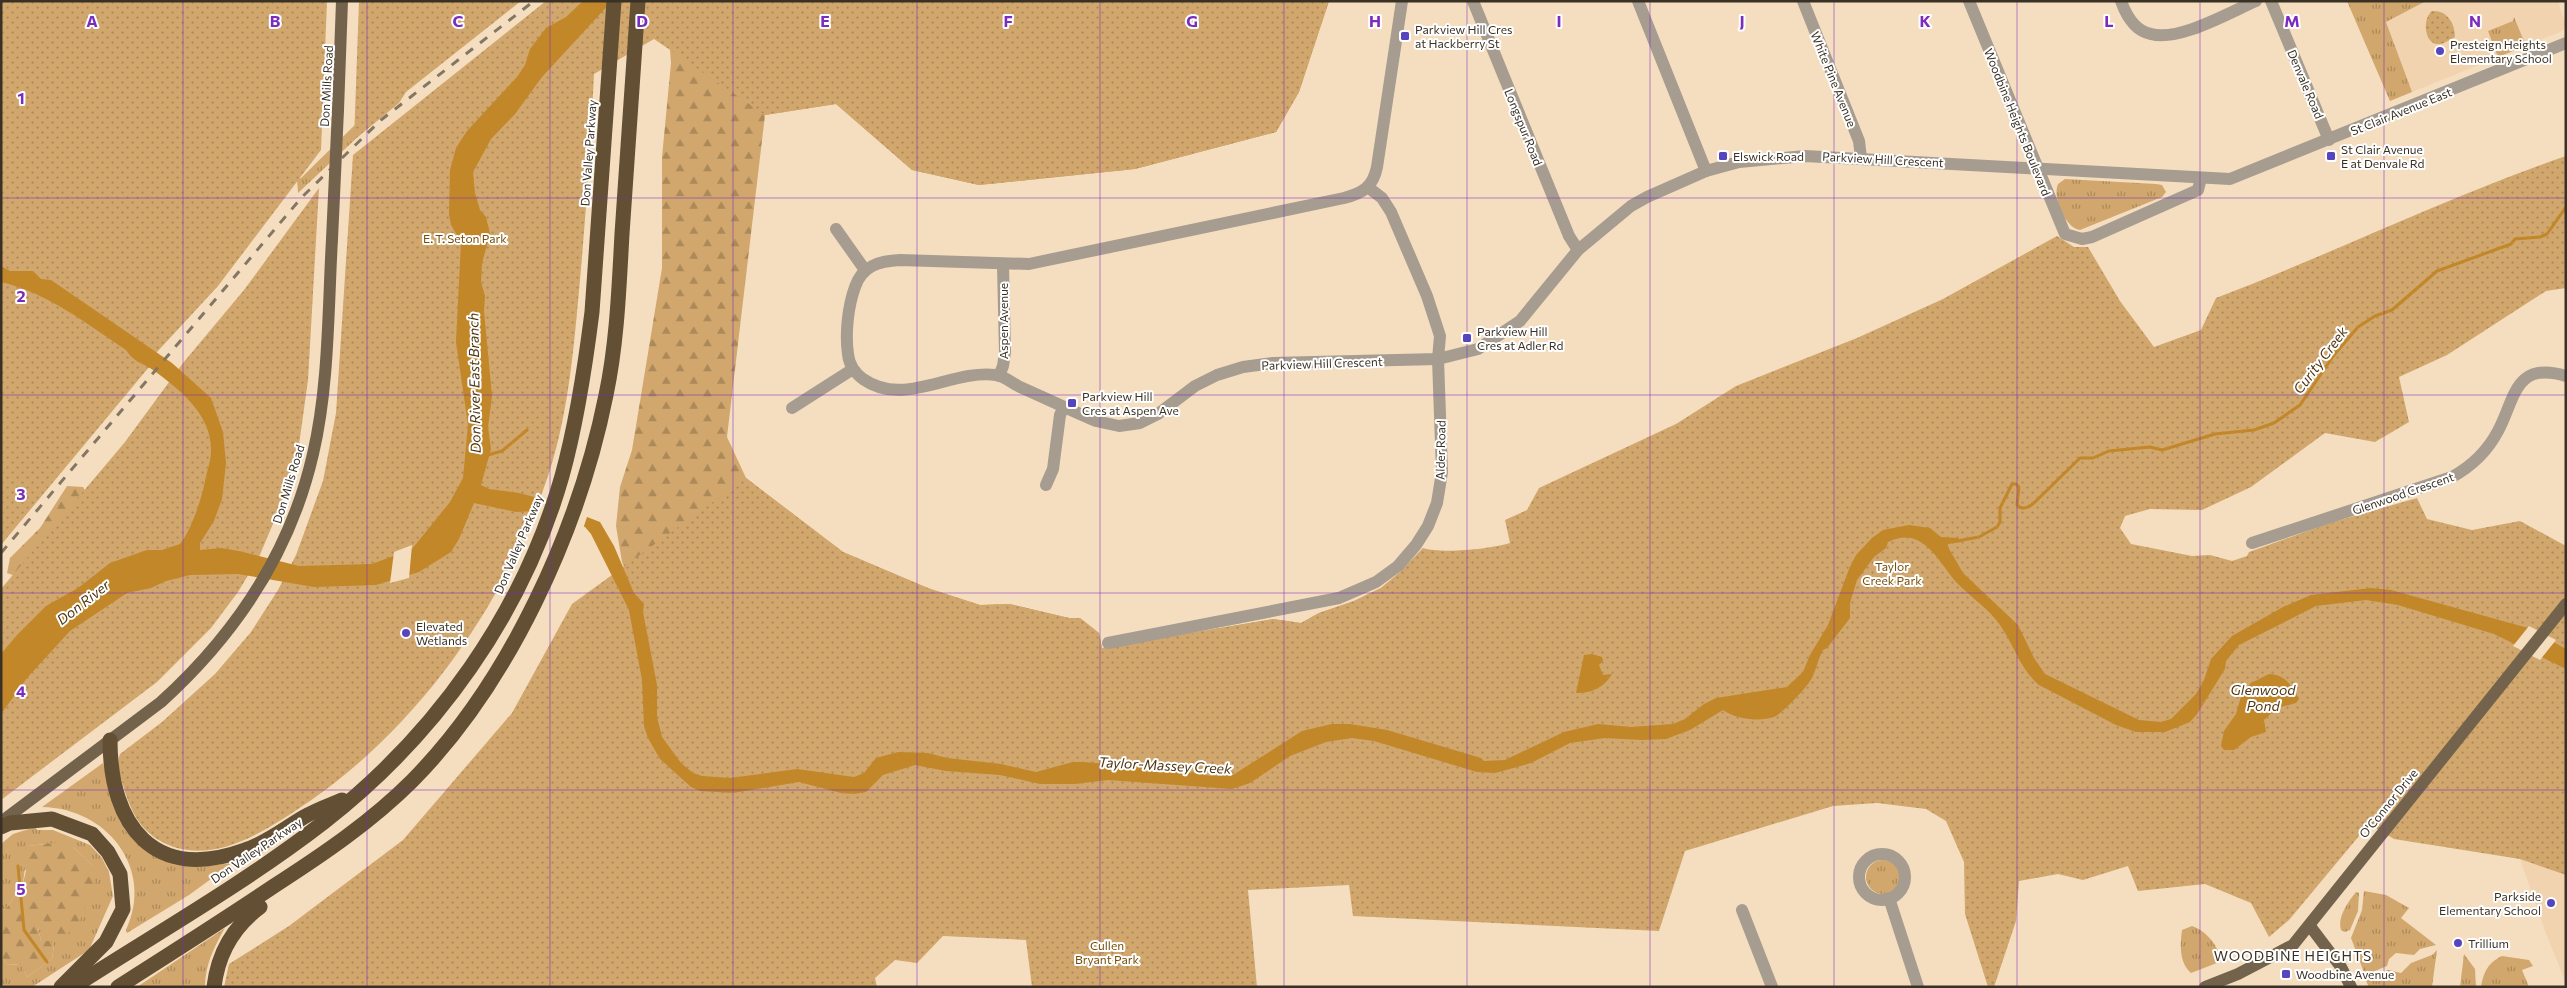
<svg xmlns="http://www.w3.org/2000/svg" width="2567" height="988" font-family="Commissioner,sans-serif">
  <defs>
    <pattern id="grass-tufts" width="24" height="20" patternUnits="userSpaceOnUse" patternTransform="scale(1.25)"><rect width="24" height="20" fill="#d1a76d"/><path d="M3 7l-1-3M5 7V3M7 7l1-3M15 17l-1-3M17 17v-4M19 17l1-3" fill="none" stroke="#ab8959"/></pattern>
    <pattern id="forest-firs" width="22" height="20" patternUnits="userSpaceOnUse" patternTransform="scale(1.25)"><rect width="22" height="20" fill="#d1a76d"/><path d="M5 1l3.5 6h-7zM16 11l3.5 6h-7z" fill="#ab8959"/></pattern>
    <pattern id="park-dots" width="8" height="8" patternUnits="userSpaceOnUse" patternTransform="scale(1.25)"><rect width="8" height="8" fill="#d1a76d"/><path d="M2 2h.1M6 6h.1" fill="none" stroke="#ab8959" stroke-width="1.8" stroke-linecap="round"/></pattern>
  </defs>
  <rect width="100%" height="100%" fill="#f5debf"/>
  <g fill="#f1d4af">
    <polygon points="2347,1 2558,1 2565,23 2564,29 2560,32 2390,101"/>
    <polygon points="2520,859 2566,875 2566,983 2545,931"/>
  </g>
  <g fill="url(#grass-tufts)">
    <polygon points="2347,1 2426,1 2386,22 2412,92 2390,101"/>
    <polygon points="2514,17 2526,46 2498,57 2488,31 2513,21"/>
    <polygon points="363,117 362,133 298,193 297,179 301,178"/>
    <path d="M2065,179L2156,184L2162,185L2166,192L2162,197L2080,230C2065,228 2052,197 2058,184Z"/>
    <path d="M103,763C109,782 112,805 121,823C134,848 166,864 194,866C207,867 221,864 233,863L189,895L127,933L126,930C155,869 107,808 42,807Z"/>
    <polygon points="35,827 37,830 53,830 90,845 102,858 109,872 113,896 89,950 32,987 1,987 1,955 7,964 21,965 27,977 52,959 54,945 41,941 38,927 92,865 73,847 45,844 28,846 23,883 6,909 1,910 1,844 13,834"/>
    <circle cx="1883" cy="877" r="17"/>
    <polygon points="2364,891 2386,895 2409,908 2401,918 2436,945 2420,949 2414,955 2396,953 2389,959 2387,966 2365,975 2351,938 2362,910"/>
    <path d="M2356,892L2359,893L2358,911L2350,930L2345,932L2341,930C2337,917 2348,902 2356,892Z"/>
    <path d="M2192,926C2209,933 2216,944 2222,961L2191,973C2179,963 2180,944 2182,930Z"/>
    <path d="M225,928C214,947 205,965 205,987H137Z"/>
    <polygon points="2437,950 2432,987 2369,987 2365,979 2388,970 2401,973 2411,963 2432,955"/>
    <polygon points="2464,954 2475,969 2476,987 2460,987"/>
    <path d="M2502,956L2529,960L2533,966L2522,970L2529,987H2481C2484,971 2488,963 2502,956Z"/>
  </g>
  <g fill="url(#forest-firs)">
    <polygon points="1329,1 1299,92 1276,132 1135,169 979,185 912,170 836,104 765,115 727,437 746,478 843,552 930,589 980,605 1010,604 1069,618 1080,618 1099,633 1102,648 1273,619 1301,623 1319,613 1354,601 1381,588 1399,573 1537,709 634,593 622,562 616,526 620,487 632,450 662,268 662,157 671,63 668,23"/>
    <polygon points="67,486 83,487 87,494 35,583 7,573 10,558 40,528"/>
    <polygon points="56,843 73,847 92,865 94,884 78,926 61,938 38,927 41,941 50,941 54,945 52,959 27,977 21,965 7,964 1,955 1,910 6,909 23,883 26,871 21,861 27,846"/>
  </g>
  <g fill="url(#park-dots)">
    <polygon points="1,1 327,1 321,150 218,286 157,352 149,367 1,545"/>
    <polygon points="359,1 521,1 406,92 399,103 354,140"/>
    <path d="M546,1H1329L1299,92L1276,132L1135,169L979,185L912,170L836,104L765,115L654,39L594,74C591,143 586,212 580,280C574,345 569,411 549,473C507,601 421,724 310,801C271,827 220,864 171,846C142,835 131,813 123,785C120,774 116,765 120,754L162,722L215,674L251,632L278,590L296,555L323,481L336,413L353,155Z"/>
    <path d="M2432,11C2447,10 2455,23 2455,37C2451,39 2445,43 2441,44C2425,47 2421,20 2432,11Z"/>
    <path d="M2566,156V288L2546,291L2447,355L2399,377L2409,422L2375,442L2325,433L2251,487L2202,510L2150,509L2125,516L2120,528L2131,544L2192,556L2210,555L2232,561L2247,556L2249,552L2330,523L2417,498L2427,519L2472,530L2520,521L2566,546V875L2520,859L2394,839L2369,824L2289,920L2269,937L2251,903L2205,884L2138,891L2128,866L2083,880L2058,874L2019,881L2016,921L1994,987H1988L1965,914L1964,862L1946,821L1926,809L1877,803L1833,806L1685,851L1659,931L1353,916L1349,885L1248,890L1257,987H1032L1026,940L943,936L917,963L895,960L875,978L877,987H224L229,964L289,926L403,840L512,713L572,604L746,478L843,552L928,588L980,605L1010,604L1069,618H1080L1099,633L1102,648L1273,619L1301,623L1319,613L1354,601L1381,588L1399,573L1423,548C1442,554 1490,549 1510,543L1505,520L1527,510L1539,488L1676,424L1736,386L1857,338L1943,299L2057,236L2074,247H2088L2120,301L2154,347L2201,330L2216,298C2334,253 2447,197 2566,156Z"/>
    <polygon points="319,188 308,380 298,452 280,507 259,557 238,592 211,628 157,682 1,800 1,589 125,442 183,363 244,290"/>
  </g>
  <g fill="#c28728">
    <path d="M583,1H612L542,77L515,114L491,139L473,172L475,193L480,210L486,217L490,234L482,263L481,282L485,296L484,311L492,396L488,427L491,449L481,485L489,489L519,493L538,498L600,522L614,546L634,593L644,604L643,612L657,685V717L662,737L681,763L693,773L702,776L730,778L797,769L854,777L864,773L876,758L898,752L928,753L947,758L1001,764L1036,772L1073,762H1083L1168,769L1212,776L1233,775L1302,731L1332,724H1350L1387,730L1481,758L1484,761L1505,760L1564,732L1598,724L1631,727L1673,724L1685,719L1704,704L1716,698L1787,687L1803,672L1810,655L1828,625L1849,569L1856,555L1872,538L1883,530L1909,525L1930,528L1941,537L1958,538L1961,542L1948,544V547L1963,573L2018,625L2034,658L2045,674L2139,720L2161,722L2171,719L2196,694L2204,680L2211,659L2232,636L2283,607L2311,595L2371,588L2391,590L2528,628L2566,649V669L2494,634L2398,605L2366,600L2316,606L2239,645L2226,661L2225,669L2197,714L2190,722L2165,732H2136L2116,725L2039,685C2020,669 2014,645 2000,625C1989,609 1972,598 1959,585C1939,565 1925,524 1888,542L1886,548L1874,557L1857,580L1850,603V618L1827,648L1823,650C1818,659 1816,670 1812,678C1807,687 1783,713 1774,717C1758,722 1736,719 1723,710L1690,730L1666,739L1642,740L1605,738L1570,743L1531,763L1495,773L1477,772L1374,741L1352,738L1326,742L1290,756L1250,783L1232,789L1108,780L1075,784H1040L1000,775L946,771L915,765L883,775L866,792L854,794L841,793L799,782L733,793L700,791L691,787L660,759L648,738L644,726L642,680L629,610L591,534L585,527L533,511L516,512L474,503L459,539L451,552L419,572L376,585L314,587L238,574L190,575L166,581L151,588L127,593L70,631L27,678L1,714V654L17,635L46,606L78,588L110,563L147,550H162L180,544C191,531 202,498 205,481C207,471 211,461 211,451C212,414 179,389 153,370C141,362 135,363 126,350C87,324 48,293 1,282V266L10,271H33L41,279L51,280L172,363L211,398L223,432L226,463L222,499L214,521L200,543V550L221,548L239,551L299,566L372,564L412,549L450,502L463,478L468,425L456,342L461,242L451,225L449,214L450,170L456,148L467,131L517,77L525,65L530,49L546,28L566,17Z"/>
    <path d="M1592,654L1602,657L1603,661L1599,665L1603,675L1612,674C1605,687 1590,694 1576,693L1584,655Z"/>
    <path d="M2269,674C2286,675 2291,685 2299,699L2296,703L2277,708L2264,720L2266,732L2251,737L2234,750H2224L2221,746L2224,731L2236,714L2242,693L2251,683Z"/>
  </g>
  <g fill="#f5debf">
    <polygon points="542,497 588,514 583,529 535,515"/>
    <polygon points="412,545 409,578 390,583 394,552"/>
    <polygon points="2529,626 2556,640 2540,660 2513,646"/>
  </g>
  <g fill="none" stroke-linecap="round" stroke-linejoin="round">
    <g stroke="#c28728" stroke-width="3">
      <polyline points="488,455 502,451 527,430"/>
      <path d="M1957,541L1979,537L1997,527L2000,522V508L2012,484H2016L2019,487L2017,505C2022,511 2030,507 2035,502L2080,458H2093L2109,451L2150,447L2162,450L2215,434L2254,430L2274,423L2300,405L2334,355L2358,327L2375,316L2392,310L2437,271L2511,244L2515,239L2540,237L2547,234L2566,207"/>
      <polyline points="18,866 24,930 47,962"/>
    </g>
    <g stroke="#a69c90" stroke-width="12">
      <path d="M1402,1L1377,167C1373,187 1363,193 1344,198L1029,264L900,260C879,261 862,266 855,287C848,306 845,334 848,354C849,365 855,373 863,379C904,408 951,369 996,375C1004,376 1012,383 1020,387C1045,398 1070,410 1096,421L1119,426L1140,423L1158,414L1195,386L1217,375L1243,367L1273,363L1438,359L1478,349L1520,321L1578,250L1631,206L1647,197L1706,171L1739,162L1805,156L2230,179L2566,43"/>
      <polyline points="1473,1 1569,236 1578,250"/>
      <polyline points="1638,1 1706,171"/>
      <polyline points="1803,1 1859,141 1861,158"/>
      <polyline points="1969,1 2065,234 2082,239 2092,237 2198,190 2201,178"/>
      <path d="M2121,1C2126,15 2135,31 2151,34C2179,42 2230,12 2256,1"/>
      <polyline points="2271,1 2329,140"/>
      <polyline points="836,229 865,270"/>
      <polyline points="999,376 1003,366 1005,352 1003,265"/>
      <polyline points="792,408 853,369"/>
      <polyline points="1046,485 1053,469 1060,415 1064,407"/>
      <path d="M2252,543L2452,477C2472,466 2487,452 2498,431C2515,400 2514,360 2566,376"/>
      <polyline points="1108,643 1339,598 1376,582 1398,566 1416,545 1428,526 1437,503 1442,472 1438,359 1440,336 1427,296 1391,212 1382,198 1369,188"/>
      <circle cx="1882" cy="877" r="23"/>
      <polyline points="1889,898 1918,987"/>
      <polyline points="1742,910 1772,987"/>
    </g>
    <g stroke="#74634c" stroke-width="12">
      <polyline points="338,110 342,1"/>
      <path d="M1,822L161,702C236,634 290,554 313,454C329,386 328,309 332,239"/>
      <polyline points="2310,926 2341,967 2351,987"/>
      <polyline points="2205,987 2238,974 2293,945 2566,604"/>
    </g>
    <g stroke="#624f34" stroke-width="15">
      <path d="M110,740C110,826 154,883 245,850C267,843 285,828 304,817C316,810 330,805 342,800"/>
      <polyline points="1,827 10,823 52,819 92,834 108,852 120,874 123,909 106,942 61,987"/>
      <path d="M73,987C157,933 245,883 324,822C436,735 523,613 562,476C577,422 585,368 592,312L614,1"/>
      <path d="M118,987C170,954 222,921 274,886C322,855 371,822 412,781C509,683 579,530 606,395C617,343 619,288 622,234C628,157 633,79 638,1"/>
      <path d="M214,987C218,953 233,927 260,907"/>
    </g>
    <polyline stroke="#847662" stroke-width="3" stroke-dasharray="9 9" stroke-linecap="butt" points="1,553 302,197 381,120 534,1"/>
    <polyline stroke="#74634c" stroke-width="12" points="332,239 338,110"/>
  </g>
  <path fill="none" stroke="#7b2cbf" stroke-width="1" stroke-opacity="0.55" d="M183,1V987M367,1V987M550,1V987M733,1V987M917,1V987M1100,1V987M1284,1V987M1467,1V987M1650,1V987M1834,1V987M2017,1V987M2200,1V987M2384,1V987M1,198H2566M1,395H2566M1,593H2566M1,790H2566"/>
  <g fill="#5745bd" stroke="#fff" stroke-width="2">
    <rect x="1400" y="31" width="10" height="10" rx="2.5"/>
    <circle cx="2440" cy="51" r="5"/>
    <rect x="1718" y="151" width="10" height="10" rx="2.5"/>
    <rect x="2326" y="151" width="10" height="10" rx="2.5"/>
    <rect x="1462" y="333" width="10" height="10" rx="2.5"/>
    <rect x="1067" y="398" width="10" height="10" rx="2.5"/>
    <circle cx="406" cy="633" r="5"/>
    <circle cx="2551" cy="903" r="5"/>
    <circle cx="2458" cy="943" r="5"/>
    <rect x="2281" y="969" width="10" height="10" rx="2.5"/>
  </g>
  <g text-anchor="middle" dominant-baseline="central" stroke-width="4" stroke-linejoin="round" paint-order="stroke">
    <g font-size="12" fill="#3a3125" stroke="#fff" text-anchor="start">
      <text x="1415" y="29">Parkview Hill Cres<tspan x="1415" dy="14">at Hackberry St</tspan></text>
      <text x="2450" y="44">Presteign Heights<tspan x="2450" dy="14">Elementary School</tspan></text>
      <text x="2341" y="149">St Clair Avenue<tspan x="2341" dy="14">E at Denvale Rd</tspan></text>
      <text x="1733" y="156">Elswick Road</text>
      <text x="1477" y="331">Parkview Hill<tspan x="1477" dy="14">Cres at Adler Rd</tspan></text>
      <text x="1082" y="396">Parkview Hill<tspan x="1082" dy="14">Cres at Aspen Ave</tspan></text>
      <text x="416" y="626">Elevated<tspan x="416" dy="14">Wetlands</tspan></text>
      <text x="2541" y="896" text-anchor="end">Parkside<tspan x="2541" dy="14">Elementary School</tspan></text>
      <text x="2468" y="943">Trillium</text>
      <text x="2296" y="974">Woodbine Avenue</text>
    </g>
    <g font-size="12" fill="#3a3125" stroke="#fff">
      <text transform="translate(1834 79) rotate(68)">White Pine Avenue</text>
      <text transform="translate(2306 84) rotate(67)">Denvale Road</text>
      <text transform="translate(326 86) rotate(-87)">Don Mills Road</text>
      <text transform="translate(2401 111) rotate(-22)">St Clair Avenue East</text>
      <text transform="translate(2018 122) rotate(68)">Woodbine Heights Boulevard</text>
      <text transform="translate(1524 127) rotate(68)">Longspur Road</text>
      <text transform="translate(588 153) rotate(-86)">Don Valley Parkway</text>
      <text transform="translate(1883 159) rotate(3)">Parkview Hill Crescent</text>
      <text transform="translate(1003 321) rotate(-90)">Aspen Avenue</text>
      <text transform="translate(1322 363) rotate(-2)">Parkview Hill Crescent</text>
      <text transform="translate(1440 450) rotate(-89)">Alder Road</text>
      <text transform="translate(288 484) rotate(-73)">Don Mills Road</text>
      <text transform="translate(2403 493) rotate(-19)">Glenwood Crescent</text>
      <text transform="translate(518 544) rotate(-67)">Don Valley Parkway</text>
      <text transform="translate(2388 803) rotate(-51)">O'Connor Drive</text>
      <text transform="translate(256 850) rotate(-34)">Don Valley Parkway</text>
    </g>
    <g font-size="12" fill="#764e06" stroke="#fff">
      <text x="465" y="238">E. T. Seton Park</text>
      <text x="1892" y="566">Taylor<tspan x="1892" dy="14">Creek Park</tspan></text>
      <text x="1107" y="945">Cullen<tspan x="1107" dy="14">Bryant Park</tspan></text>
    </g>
    <g font-size="14" font-style="italic" fill="#4f3611" stroke="#fff">
      <text transform="translate(2320 360) rotate(-53)">Curity Creek</text>
      <text transform="translate(474 383) rotate(-91)">Don River East Branch</text>
      <text transform="translate(83 602) rotate(-38)">Don River</text>
      <text x="2263" y="689">Glenwood<tspan x="2263" dy="16">Pond</tspan></text>
      <text transform="translate(1165 765) rotate(3)">Taylor-Massey Creek</text>
    </g>
    <g font-size="14" letter-spacing="1" fill="#3a3125" stroke="#fff">
      <text x="2293" y="955">WOODBINE HEIGHTS</text>
    </g>
  </g>
  <g font-size="16" text-anchor="middle" font-weight="bold" fill="#7b2cbf" stroke="#fff" stroke-width="4" stroke-linejoin="round" paint-order="stroke">
    <text x="92" y="27">A</text>
    <text x="275" y="27">B</text>
    <text x="458" y="27">C</text>
    <text x="642" y="27">D</text>
    <text x="825" y="27">E</text>
    <text x="1008" y="27">F</text>
    <text x="1192" y="27">G</text>
    <text x="1375" y="27">H</text>
    <text x="1559" y="27">I</text>
    <text x="1742" y="27">J</text>
    <text x="1925" y="27">K</text>
    <text x="2109" y="27">L</text>
    <text x="2292" y="27">M</text>
    <text x="2475" y="27">N</text>
    <text x="21" y="104">1</text>
    <text x="21" y="302">2</text>
    <text x="21" y="500">3</text>
    <text x="21" y="697">4</text>
    <text x="21" y="895">5</text>
  </g>
  <rect width="2567" height="988" fill="none" stroke="#3a3125" stroke-width="5"/>
</svg>
